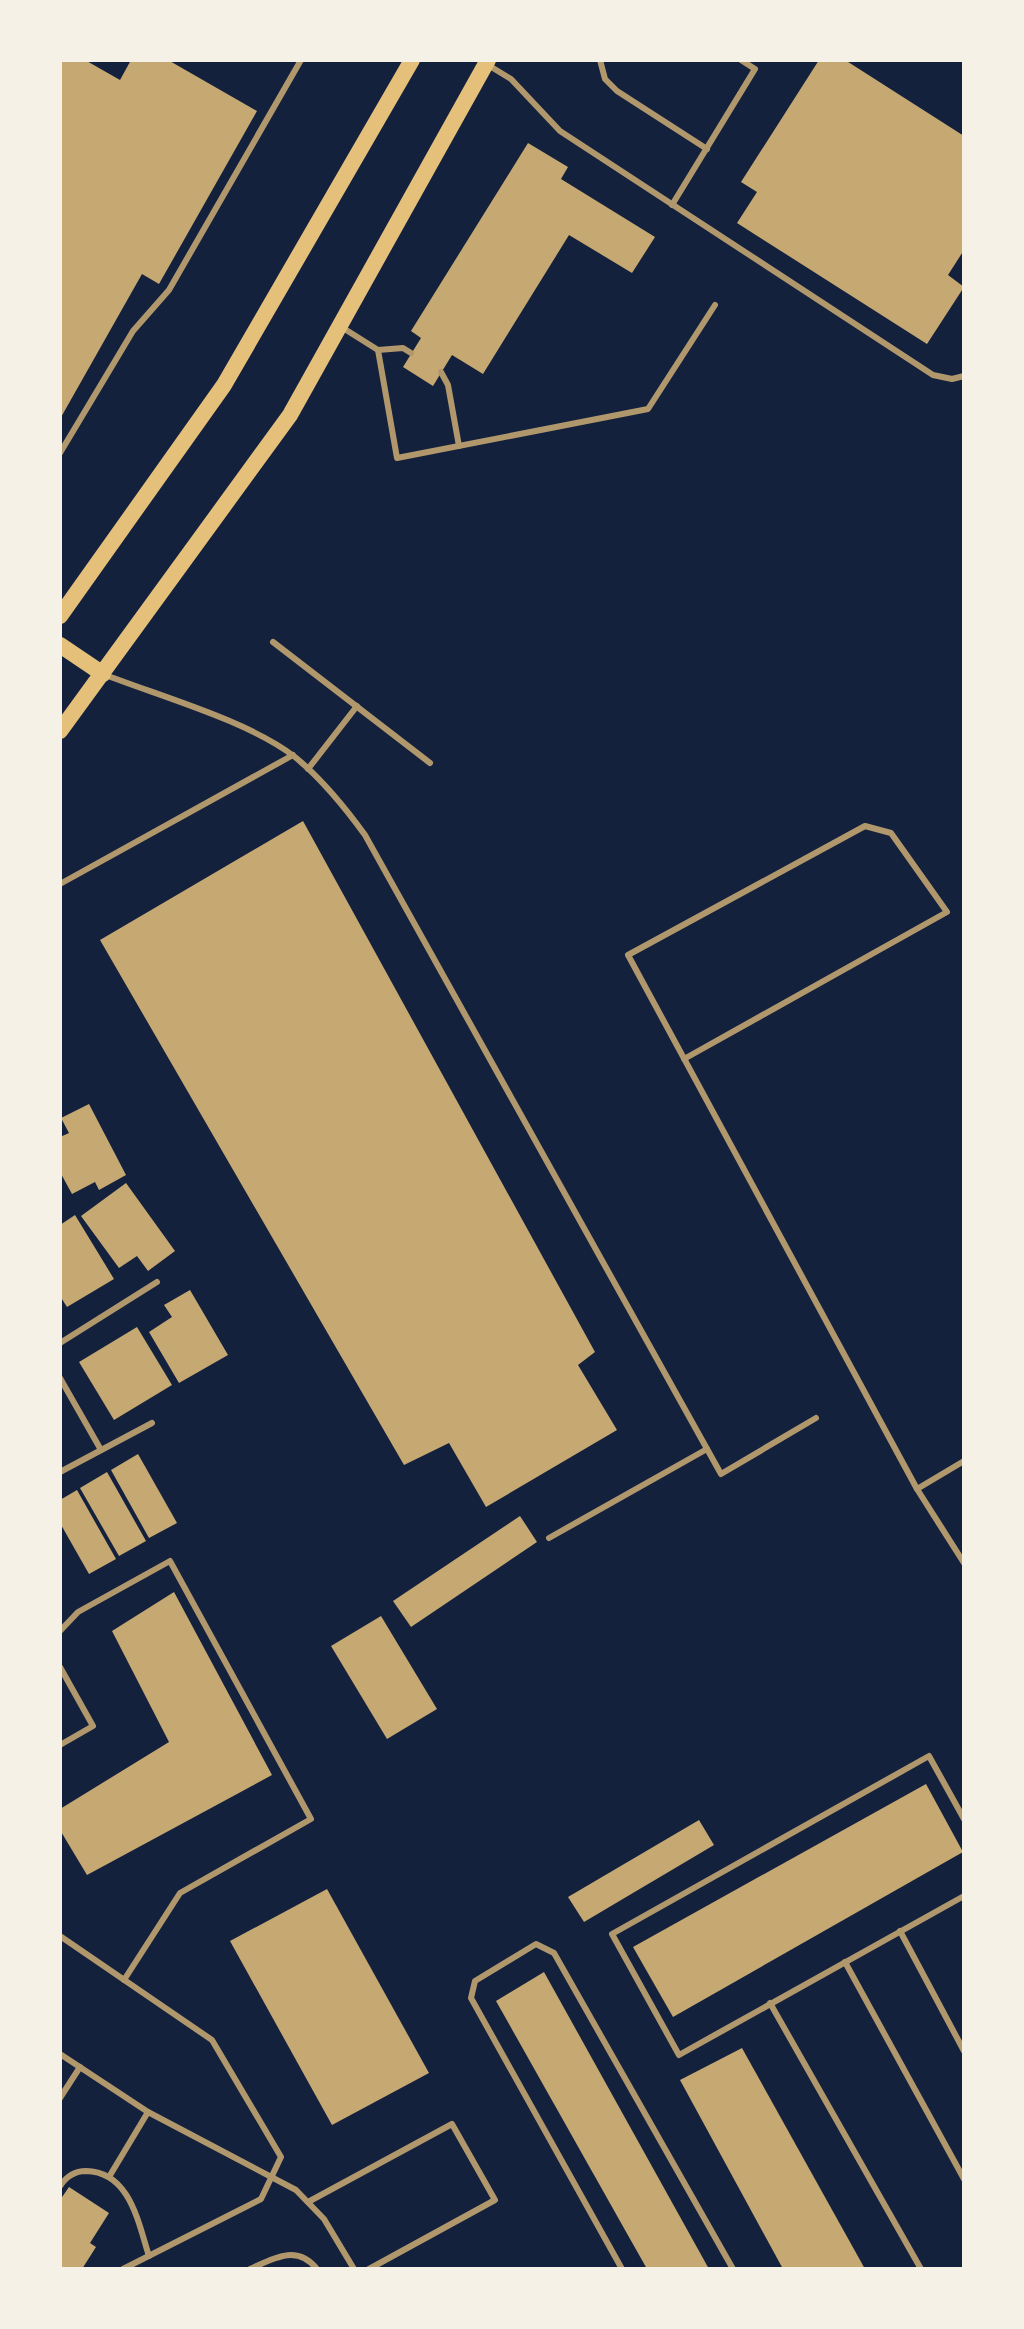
<svg xmlns="http://www.w3.org/2000/svg" width="1024" height="2329" font-family="'Public Sans',sans-serif">
  <rect width="100%" height="100%" fill="#14213d"/>
  <g fill="#c6a872">
    <polygon points="60,60 85,60 120,80 131,60 168,60 257,111 159,284 142,274 60,419"/>
    <polygon points="819,60 845,60 964,136 964,250 948,275 964,287 927,344 737,223 757,192 741,182"/>
    <polygon points="528,143 568,167 561,179 655,237 632,273 569,235 483,374 452,355 433,386 403,367 421,338 411,331"/>
    <polygon points="303,821 595,1352 578,1365 617,1430 486,1507 449,1443 404,1465 100,940"/>
    <polygon points="89,1104 126,1175 99,1190 95,1182 72,1194 60,1172 60,1137 69,1133 61,1118"/>
    <polygon points="126,1183 175,1251 148,1271 137,1256 119,1268 81,1216"/>
    <polygon points="75,1215 114,1279 67,1307 60,1296 60,1225"/>
    <polygon points="190,1290 228,1355 179,1383 149,1332 172,1317 164,1305"/>
    <polygon points="137,1327 172,1385 114,1420 79,1362"/>
    <polygon points="138,1454 177,1523 149,1538 111,1470"/>
    <polygon points="107,1472 146,1541 119,1556 80,1488"/>
    <polygon points="77,1490 116,1559 89,1574 60,1523 60,1500"/>
    <polygon points="520,1516 537,1542 411,1627 393,1601"/>
    <polygon points="174,1592 272,1775 87,1875 60,1830 60,1809 169,1742 112,1631"/>
    <polygon points="381,1616 437,1709 387,1739 331,1646"/>
    <polygon points="926,1784 963,1852 673,2017 633,1947"/>
    <polygon points="699,1820 714,1845 584,1922 568,1897"/>
    <polygon points="327,1889 429,2073 332,2125 230,1941"/>
    <polygon points="544,1972 709,2269 647,2269 496,2001"/>
    <polygon points="742,2048 865,2269 783,2269 680,2080"/>
    <polygon points="69,2187 109,2213 90,2243 96,2247 82,2269 60,2269 60,2200"/>
  </g>
  <g fill="none" stroke-linecap="round" stroke-linejoin="round">
    <g stroke="#b1986c" stroke-width="6">
      <polyline points="600,60 605,79 617,91 707,149"/>
      <polyline points="488,65 511,79 560,131 933,375 952,379 964,376"/>
      <polyline points="672,205 755,69 741,60"/>
      <polyline points="343,328 378,350 403,348 411,353"/>
      <polyline points="378,350 397,458 648,409 715,305"/>
      <polyline points="441,372 448,385 459,446"/>
      <polyline points="60,453 133,331 169,290 301,60"/>
      <polyline points="273,642 430,763"/>
      <path d="M103,674C159,696 249,721 295,757C323,780 344,806 365,835L721,1474L816,1418"/>
      <polyline points="308,769 357,706"/>
      <polyline points="60,884 293,755"/>
      <polyline points="684,1059 947,912 891,833 865,826 628,955 917,1489"/>
      <polyline points="60,1343 157,1282"/>
      <polyline points="60,1378 101,1450"/>
      <polyline points="964,1461 917,1489 964,1563"/>
      <polyline points="60,1472 152,1423"/>
      <polyline points="549,1538 707,1449"/>
      <polyline points="60,1631 78,1612 170,1561 311,1819 180,1893 124,1980"/>
      <polyline points="60,1667 93,1726 60,1745"/>
      <polyline points="964,1819 929,1756 612,1934 679,2055 964,1896"/>
      <polyline points="900,1931 964,2051"/>
      <polyline points="60,1936 212,2040 281,2157 261,2199 123,2269"/>
      <polyline points="845,1962 964,2179"/>
      <polyline points="770,2003 921,2269"/>
      <polyline points="60,2054 148,2112 296,2190 324,2219 354,2269"/>
      <polyline points="60,2098 80,2067"/>
      <polyline points="109,2177 148,2112"/>
      <path d="M60,2186C66,2177 74,2171 86,2171C130,2172 138,2222 149,2256"/>
      <polyline points="308,2202 452,2124 495,2200 369,2269"/>
      <path d="M250,2269C274,2258 297,2244 317,2269"/>
      <polyline points="622,2269 471,1998 475,1981 536,1944 554,1953 733,2269"/>
    </g>
    <g stroke="#e5c07b" stroke-width="16">
      <polyline points="60,616 224,385 412,60"/>
      <polyline points="60,645 103,674"/>
      <polyline points="60,731 290,415 488,60"/>
    </g>
  </g>
  <rect width="1024" height="2329" fill="none" stroke="#f6f1e7" stroke-width="124"/>
</svg>
